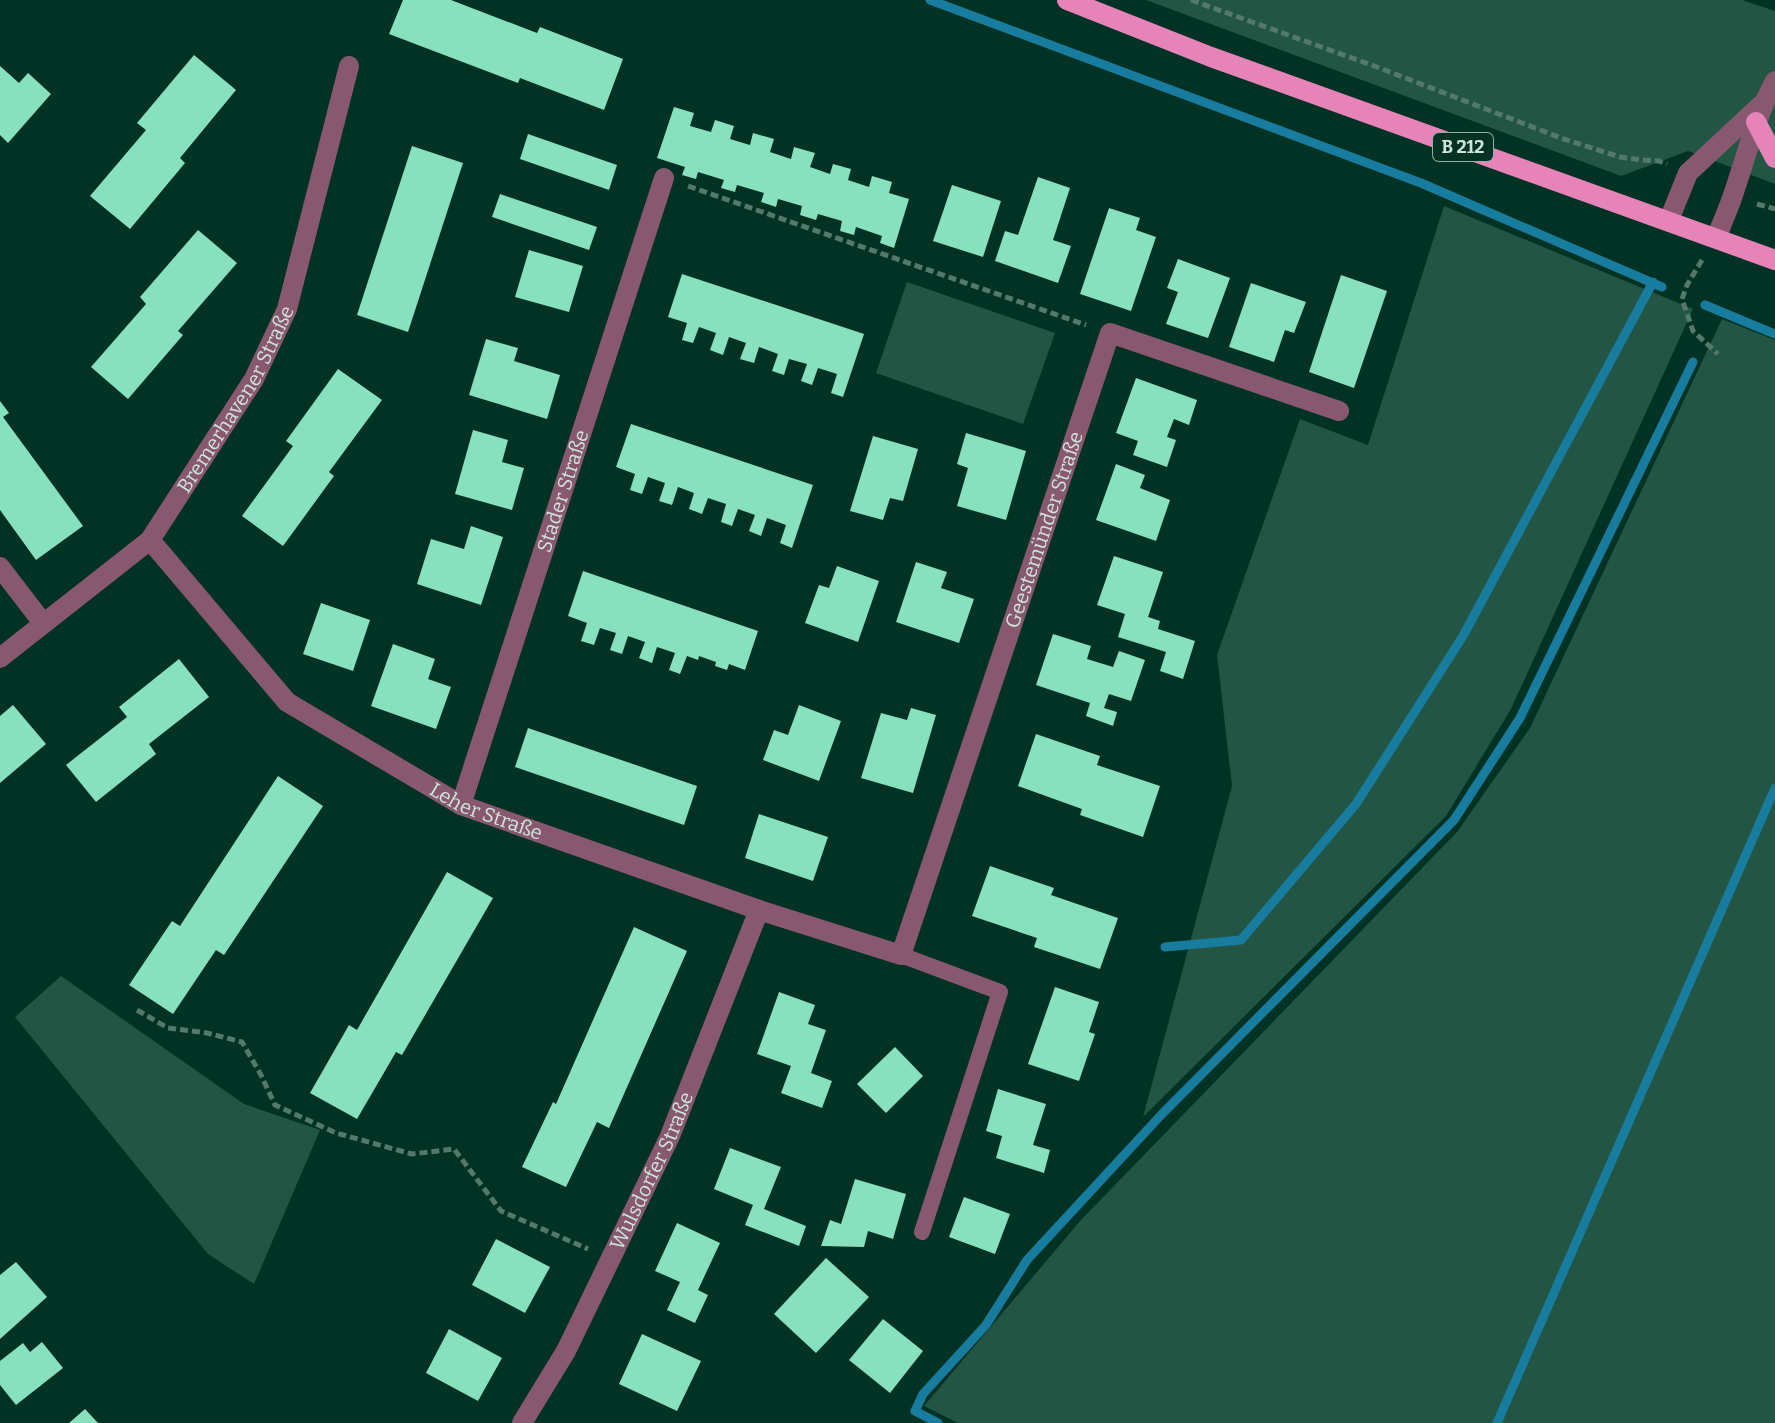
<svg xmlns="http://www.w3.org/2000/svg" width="1775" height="1423" font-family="Bitter,serif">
  <rect width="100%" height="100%" fill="#023224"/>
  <g fill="#225543">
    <polygon points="1146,0 1742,0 1775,11 1775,184 1688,151 1621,176"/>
    <polygon points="1444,206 1693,309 1511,709 1446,816 1143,1117 1232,786 1217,655 1300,419 1368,445"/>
    <polygon points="907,282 1055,333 1023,424 876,373"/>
    <polygon points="1722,319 1775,340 1775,1423 958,1423 924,1406 1080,1221 1457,832 1530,728"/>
    <polygon points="61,976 244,1104 320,1130 254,1284 208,1254 15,1017"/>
  </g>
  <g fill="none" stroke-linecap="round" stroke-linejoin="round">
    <g stroke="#187c9e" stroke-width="9">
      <polyline points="930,0 1421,183 1662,287"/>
      <polyline points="1705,305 1775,334"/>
      <polyline points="1165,947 1241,940 1356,804 1463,636 1653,282"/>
      <polyline points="938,1423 915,1411 923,1394 986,1325 1027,1260 1162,1114 1454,820 1520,718 1693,362"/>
      <polyline points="1497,1423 1775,788"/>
    </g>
  </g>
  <g fill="#87e0be">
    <polygon points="403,0 451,0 537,33 540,27 623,59 604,110 520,78 518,83 389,34"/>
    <polygon points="194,55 236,90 180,158 185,163 130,229 90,196 146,130 137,123"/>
    <polygon points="0,66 19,83 28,73 51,94 8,143 0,135"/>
    <polygon points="674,107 694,113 690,126 711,132 715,120 734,126 730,139 750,145 753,133 774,139 770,152 791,159 794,147 815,153 810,167 830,174 833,164 851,169 848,180 869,187 872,176 892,182 889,193 909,199 894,248 880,243 882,236 856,227 854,235 840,231 842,221 818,214 816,220 800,215 802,206 778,199 776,207 761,202 764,193 737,185 735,192 721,188 724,180 698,172 696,179 682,175 685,167 657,158"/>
    <polygon points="528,134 617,165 609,190 520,159"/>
    <polygon points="412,146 463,163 408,332 357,315"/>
    <polygon points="1038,177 1070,188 1053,240 1071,246 1058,283 995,261 1005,231 1018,235"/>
    <polygon points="952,185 1001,201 983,257 933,241"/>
    <polygon points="500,194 597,227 589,250 492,217"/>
    <polygon points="1109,208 1140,218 1136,230 1156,237 1131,311 1080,294"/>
    <polygon points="198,230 237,263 178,331 183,335 128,399 91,367 146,304 140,297"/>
    <polygon points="529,250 583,266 569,312 515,297"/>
    <polygon points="1178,259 1230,278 1208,338 1166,324 1178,292 1167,288"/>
    <polygon points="682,274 864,334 843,397 831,393 837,374 818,368 812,385 801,381 807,364 789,359 784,375 772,371 778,354 759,347 754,363 740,359 746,343 729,337 723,355 710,350 716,333 699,327 693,343 682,340 687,323 668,317"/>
    <polygon points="1341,275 1387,291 1354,388 1309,372"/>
    <polygon points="1251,283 1306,302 1294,333 1285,330 1274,362 1229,347"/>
    <polygon points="486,339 518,348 514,361 560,375 547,419 469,395"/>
    <polygon points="338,369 382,400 329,472 334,476 283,546 242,516 293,446 286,441"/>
    <polygon points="1136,378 1197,400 1189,425 1174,419 1167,437 1176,440 1167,467 1133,455 1138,441 1116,433"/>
    <polygon points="0,401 9,413 3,417 83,526 36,560 0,510"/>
    <polygon points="631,424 813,485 792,548 780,543 786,525 767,518 761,536 749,531 755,515 738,509 732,526 721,522 726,504 708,498 702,514 689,509 694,493 678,487 672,505 659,501 665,483 648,477 642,494 630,490 635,474 616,467"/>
    <polygon points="473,430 508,440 502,462 524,468 512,510 455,494"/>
    <polygon points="966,433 1026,451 1006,520 957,506 968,468 957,464"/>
    <polygon points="873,436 918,449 903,501 890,498 883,520 850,511"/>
    <polygon points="1116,464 1145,475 1140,488 1170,500 1156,541 1096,520"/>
    <polygon points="471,526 503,537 481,605 417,584 431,539 464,549"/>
    <polygon points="1114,556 1163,572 1148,617 1160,621 1158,629 1195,641 1183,679 1160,671 1166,652 1118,637 1125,614 1097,605"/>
    <polygon points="916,562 947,572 941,588 974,599 959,643 896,622"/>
    <polygon points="837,566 879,581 858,642 805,623 819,585 829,588"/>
    <polygon points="583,571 758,631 745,670 729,664 727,670 715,666 716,662 699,656 698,660 687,656 680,674 669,670 675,653 657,647 652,663 639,658 645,642 628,636 622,654 610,650 616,633 600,628 594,645 581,641 587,623 568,616"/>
    <polygon points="321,603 370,620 353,671 303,654"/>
    <polygon points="1053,634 1091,646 1087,659 1113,667 1119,651 1145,660 1131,701 1109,694 1104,708 1117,712 1113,726 1086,716 1090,703 1036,685"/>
    <polygon points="393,644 435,659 428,679 451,687 436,729 371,706"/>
    <polygon points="179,659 209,697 149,744 156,754 96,802 66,765 127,717 119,707"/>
    <polygon points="13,705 46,744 0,783 0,716"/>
    <polygon points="799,705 841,721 819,781 763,760 774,730 788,735"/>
    <polygon points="911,708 936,715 913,793 861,778 881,713 907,720"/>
    <polygon points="528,728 697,786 684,825 515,767"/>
    <polygon points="1036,734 1100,756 1097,765 1160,786 1143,837 1080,815 1082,809 1018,786"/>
    <polygon points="278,776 323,806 224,955 216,950 173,1014 129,985 172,921 180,926"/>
    <polygon points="759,814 828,837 813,881 745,858"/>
    <polygon points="990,866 1054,888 1051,895 1118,918 1100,969 1034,947 1037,938 972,916"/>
    <polygon points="447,872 493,898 402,1055 396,1052 357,1119 310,1093 349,1025 357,1030"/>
    <polygon points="634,927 687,951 609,1128 597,1122 566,1187 522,1167 553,1102 556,1104"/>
    <polygon points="1055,987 1099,1002 1089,1032 1095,1034 1079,1081 1028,1064"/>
    <polygon points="779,992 815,1005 808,1024 826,1030 811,1073 832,1081 822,1108 781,1093 791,1066 757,1054"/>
    <polygon points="895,1047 923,1076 886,1113 857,1084"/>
    <polygon points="998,1089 1046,1104 1033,1145 1050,1150 1044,1173 996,1158 1002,1136 986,1131"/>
    <polygon points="730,1148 781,1167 764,1209 806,1226 799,1246 745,1225 753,1205 714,1189"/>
    <polygon points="855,1179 906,1194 893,1239 868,1231 864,1247 821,1246 830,1220 841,1224"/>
    <polygon points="964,1197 1010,1214 995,1254 949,1237"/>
    <polygon points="677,1223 720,1243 698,1290 708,1295 695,1323 667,1310 680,1282 655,1271"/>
    <polygon points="496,1239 550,1267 525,1313 472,1285"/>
    <polygon points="826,1258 869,1297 816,1353 774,1314"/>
    <polygon points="16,1262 47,1297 0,1339 0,1275"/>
    <polygon points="883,1319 923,1351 890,1393 849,1360"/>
    <polygon points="449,1329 502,1358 478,1401 426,1373"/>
    <polygon points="642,1334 701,1361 677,1411 619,1384"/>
    <polygon points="42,1342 63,1368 16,1405 0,1385 0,1361 23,1343 30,1352"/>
    <polygon points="85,1409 98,1423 69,1423"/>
  </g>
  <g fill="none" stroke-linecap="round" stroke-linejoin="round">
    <g stroke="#52796c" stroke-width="5" stroke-dasharray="8 4" stroke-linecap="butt">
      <polyline points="1191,0 1377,67 1561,138 1620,157 1642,160 1659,161 1667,164"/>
      <polyline points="688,186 1086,325"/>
      <polyline points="1757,204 1775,209"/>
      <polyline points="1702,260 1687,285 1682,299 1693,331 1718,354"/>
      <polyline points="137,1010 168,1028 207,1033 242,1042 261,1075 275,1105 336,1133 412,1154 454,1149 501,1211 588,1249"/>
    </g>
    <polyline stroke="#885871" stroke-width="16" points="901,955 1000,992 922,1232"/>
    <g stroke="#885871" stroke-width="20">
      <polyline points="1669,220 1688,173 1761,105"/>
      <path d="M1716,238C1722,223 1729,208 1734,192C1747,154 1756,116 1775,81"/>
      <path id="s1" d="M150,540L287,702L461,805L759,910L901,955L1110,333L1339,411"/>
      <polyline points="0,567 43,623"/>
      <path id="s2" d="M0,658L150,540L254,379L287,309L349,66"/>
      <path id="s3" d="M461,805L664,178"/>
      <path id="s4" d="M522,1423L566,1351L670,1136L759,910"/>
    </g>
    <g stroke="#e683b8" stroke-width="20">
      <polyline points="1067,0 1211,57 1775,260"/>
      <polyline points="1756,122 1775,158"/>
    </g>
  </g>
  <g text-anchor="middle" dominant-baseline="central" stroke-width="8" stroke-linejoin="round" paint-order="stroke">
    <rect fill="#023224" stroke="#91afa4" stroke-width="2" x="1433" y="133" width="60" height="28" rx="6"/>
    <g font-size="18" font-weight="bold" fill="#cee5db">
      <text x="1463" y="147">B 212</text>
    </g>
    <g font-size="20" fill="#cee5db" stroke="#023224">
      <text stroke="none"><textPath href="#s2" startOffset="356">Bremerhavener Straße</textPath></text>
      <text stroke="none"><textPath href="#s3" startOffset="330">Stader Straße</textPath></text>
      <text stroke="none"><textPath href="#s1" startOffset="1328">Geestemünder Straße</textPath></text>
      <text stroke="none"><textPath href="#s1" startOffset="440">Leher Straße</textPath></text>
      <text stroke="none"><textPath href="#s4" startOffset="284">Wulsdorfer Straße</textPath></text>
    </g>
  </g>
</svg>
